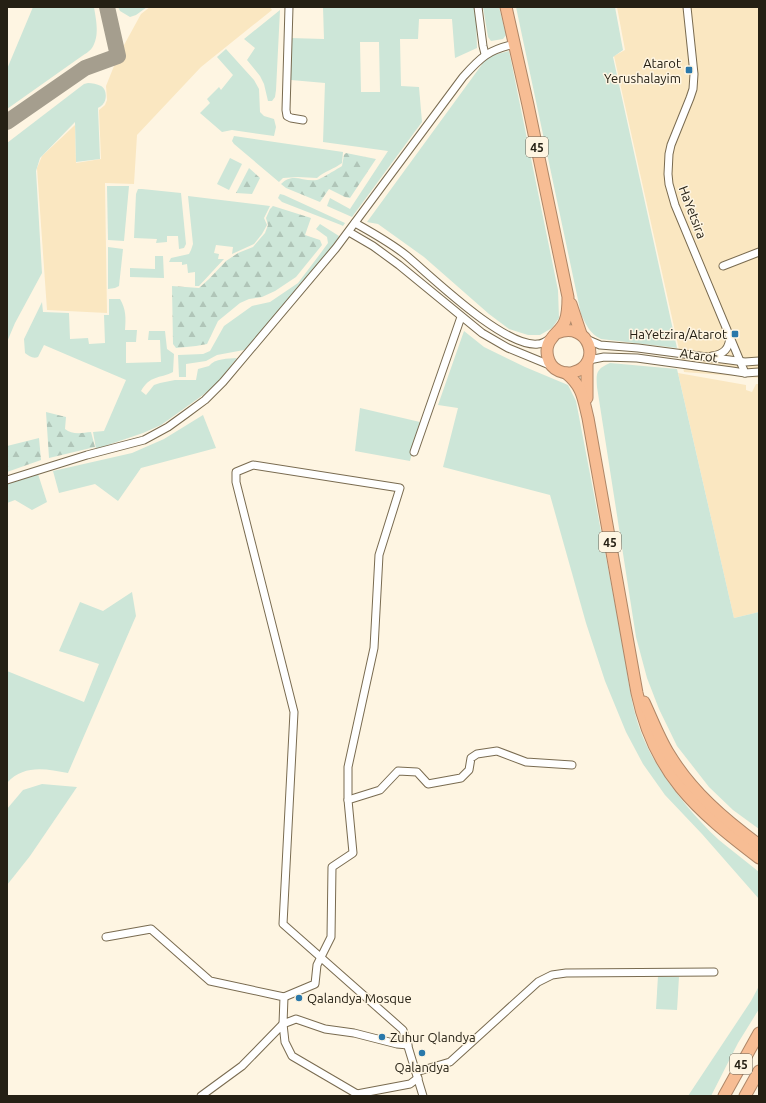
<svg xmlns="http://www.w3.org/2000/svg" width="766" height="1103" font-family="Ubuntu,sans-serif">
  <defs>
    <pattern id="forest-firs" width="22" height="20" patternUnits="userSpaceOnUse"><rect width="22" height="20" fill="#cde6d8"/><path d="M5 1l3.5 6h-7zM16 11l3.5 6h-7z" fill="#b0c5b8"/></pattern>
  </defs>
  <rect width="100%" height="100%" fill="#fef5e2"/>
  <g fill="#fae7c1">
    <polygon points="150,7 270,7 272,10 201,67 137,135 134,184 105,183 107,313 47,310 37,168 42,156 75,125 76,163 101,159 99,110 105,105 107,100 106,86 118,56 141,14"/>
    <polygon points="617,7 759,7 759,378 684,372 614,56 625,50"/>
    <polygon points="678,373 746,385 746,390 752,392 756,384 759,384 759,612 734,618"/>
  </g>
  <g fill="#cde6d8" fill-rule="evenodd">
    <path d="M33,7H94C96,20 100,36 92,48C90,51 85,54 82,56L7,109V69Z"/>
    <polygon points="118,7 147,7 136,15 130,17 120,11"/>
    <path d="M323,7H474L476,19L477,48L455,58L452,19H419L418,39H400L401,86L419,87L422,122L352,217L327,206L330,198L350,209L388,151L323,142L325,83L291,80L290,38L324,39ZM360,42H379L380,92H361Z"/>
    <polygon points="483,7 499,7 506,35 503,39 491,41 488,37"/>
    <path d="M516,7H615L623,50L613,57L677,348L601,339C589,333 587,326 581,314Z"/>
    <polygon points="280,10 276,90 275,97 272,101 268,101 264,84 260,76 247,60 255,48 244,39"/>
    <polygon points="226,49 254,80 259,89 260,112 264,116 274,119 276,127 274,136 232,130 222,132 200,113 210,103 207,99 219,87 221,90 233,75 217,57"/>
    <polygon points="509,51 558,290 559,318 552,328 540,335 528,335 509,329 489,314 424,257 378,224 367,222 483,63 489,56"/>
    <path d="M88,83C92,83 97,84 101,86C107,89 107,100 103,104C103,105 98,108 98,108L100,159L76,162L75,122L40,158L36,171L42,273L15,323L7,342V143L84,84Z"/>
    <path d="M234,136L343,152L342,163C334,169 325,171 317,178L298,177L283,178L279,182L234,144L232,141Z"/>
    <polygon points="230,158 242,164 229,190 217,184"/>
    <polygon points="107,186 129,186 124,241 108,240"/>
    <polygon points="138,189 142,189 181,193 186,244 184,248 179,249 178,236 167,236 167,242 156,243 157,239 134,238 136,194"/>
    <polygon points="280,194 284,195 345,223 343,226 341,225 282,202 278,198"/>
    <polygon points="188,196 270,206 264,218 267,225 262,234 254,244 232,254 233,247 216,245 214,253 219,254 218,259 224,259 199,286 195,286 195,272 188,273 187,264 182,265 182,262 169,262 171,258 189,254 191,250 193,244"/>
    <polygon points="320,224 339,236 338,238 313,273 247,347 244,350 217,355 206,361 186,364 186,377 179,377 178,355 203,354 210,351 224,326 252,306 270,302 298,283 320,254 328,243 327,237 316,229"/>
    <polygon points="108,247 123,249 119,286 115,288 108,289"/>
    <polygon points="155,256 163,256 164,278 130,277 130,268 155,269"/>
    <path d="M109,299H120C126,309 126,318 125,330H137L136,342H126V363L161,362L160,340H148L149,331H165L167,349L174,354L173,372C159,379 150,375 141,391L146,395L154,385L160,383L175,380H196L198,369L209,366C215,358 228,359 237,358L218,382L203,395L161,425L143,433L96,449L93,432L104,431L126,380L44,345L38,357C33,359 29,356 25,353L24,339L42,302L43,312L69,313L70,339L88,338L89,344L105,343L104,315H109Z"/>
    <path d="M464,331L484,347L525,367L568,385L576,401C591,479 606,557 621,636C628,672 630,710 646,744C661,777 692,815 719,840C732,851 746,861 759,872V899L702,834L665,795L643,764L626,732L605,681L586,623L550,495L443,467L458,408L438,405Z"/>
    <path d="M610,363L677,369L734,618L759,612V829L733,810L709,787L677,746L659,709L647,678L636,637L597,387C596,373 596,369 610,363Z"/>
    <polygon points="360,408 420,422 410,461 355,451"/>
    <polygon points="203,415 216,448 141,468 118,501 95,484 59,493 53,471 132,453 164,439"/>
    <polygon points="38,474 47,502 32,510 15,500 7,503 7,484"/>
    <path d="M132,592L136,616L68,773C46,769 24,764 7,783V671L84,702L99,664L59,651L80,602L103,611Z"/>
    <polygon points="42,784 77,787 30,856 7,885 7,809 23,790"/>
    <polygon points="658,976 679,977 677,1010 656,1009"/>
    <polygon points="759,986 759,1009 738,1043 711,1096 688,1096 751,1001"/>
  </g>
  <g fill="url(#forest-firs)">
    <path d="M346,153L376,159L350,198L345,197L329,189L320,202L286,188L281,184C293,172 302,182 317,180C321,179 337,169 342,166L344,155Z"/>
    <polygon points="249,168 260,178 252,194 236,193"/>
    <polygon points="273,206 311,218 305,235 320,240 322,245 296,277 275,291 262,297 249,299 240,303 218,321 207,344 196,346 176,348 173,344 172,286 199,288 209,279 226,261 238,253 253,247 265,233 268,225 266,218 270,209"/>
    <path d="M46,412L66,417L65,429C72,435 82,433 91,432L95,447L49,458Z"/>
    <polygon points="39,438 41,460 7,472 7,446"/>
  </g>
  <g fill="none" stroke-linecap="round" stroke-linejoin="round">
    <polyline stroke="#a59e8e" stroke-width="16" points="7,122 85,68 118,56 107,7"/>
    <g stroke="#796b50" stroke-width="9">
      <g id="minor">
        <polyline points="289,7 286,110 287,116 291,118 303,120"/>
        <polyline points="478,7 483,46 485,54"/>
        <polyline points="687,7 694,74 693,89 690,98 671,145 669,154 668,174 669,184 675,205 745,373"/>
        <path d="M355,223C373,233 391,243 407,256C433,278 505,348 538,344C543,344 547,340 552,338"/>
        <polyline points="349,232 373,246 399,265 482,333 508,348 552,366"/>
        <polyline points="723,266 759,252"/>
        <polyline points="586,339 600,345 638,348 745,362 759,361"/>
        <path d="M712,356C724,354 729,349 730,337"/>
        <polyline points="589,360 604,357 637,358 732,371 745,373 759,372"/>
        <polyline points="414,452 461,317"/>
        <path d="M7,480L87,455L144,440L168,427L186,414L205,400L223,382L336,248L463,77C481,57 488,50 515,44"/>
        <polyline points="348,800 348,767 374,648 379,555 400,488 253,465 236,472 236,482 294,712 283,924 403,1030 423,1096"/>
        <polyline points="106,937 151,929 210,981 284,997 283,1024 296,1019 325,1029 354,1033 397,1044 408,1045"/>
        <polyline points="284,997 315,984 317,965 331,937 332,867 353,853 348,800 380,790 398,771 417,772 428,784 461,778 469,770 471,758 477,754 497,751 526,762 572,765"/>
        <polyline points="416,1072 450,1062 538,982 552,975 566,973 714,972"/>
        <polyline points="201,1096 242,1066 283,1024 285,1042 292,1056 357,1094 410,1084 418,1078"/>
      </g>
    </g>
    <g stroke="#ae8667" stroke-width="13">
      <g id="highway">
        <path d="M506,7L528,105L568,297C568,305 568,314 565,321C562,329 556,332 552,338C543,348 547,366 559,371C564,373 569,374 574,372C603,364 589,320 557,333"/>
        <polyline points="571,304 581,334"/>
        <polyline points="587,363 587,398"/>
        <path d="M566,373C583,387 583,398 588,418L637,693C654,774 696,810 759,858"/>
        <path d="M644,702C652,719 659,738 669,754C692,792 724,819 759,845"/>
        <polyline points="724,1096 759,1033"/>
        <polyline points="745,1096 759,1071"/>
      </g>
    </g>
    <use href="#minor" stroke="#fff" stroke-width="7"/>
    <use href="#highway" stroke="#f7bd94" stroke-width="11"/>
  </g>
  <g fill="#2a78aa" stroke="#fef5e2" stroke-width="1.5">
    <rect x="685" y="66" width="8" height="8" rx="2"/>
    <rect x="731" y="330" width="8" height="8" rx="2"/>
    <circle cx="299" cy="998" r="4"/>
    <circle cx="382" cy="1037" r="4"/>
    <circle cx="422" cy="1053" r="4"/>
  </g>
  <g text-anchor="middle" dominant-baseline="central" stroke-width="3" stroke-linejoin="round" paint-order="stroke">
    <g fill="#fef5e2" stroke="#666052" stroke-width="1">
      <rect x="526" y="137" width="22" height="20" rx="3"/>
      <rect x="599" y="532" width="22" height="20" rx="3"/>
      <rect x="730" y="1054" width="22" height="20" rx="3"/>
    </g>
    <g font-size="12" font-weight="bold" fill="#252014">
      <text x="537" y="147">45</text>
      <text x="610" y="542">45</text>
      <text x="741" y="1064">45</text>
    </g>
    <g font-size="13" fill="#252014" stroke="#fef5e2" text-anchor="end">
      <text x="681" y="63">Atarot<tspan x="681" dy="15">Yerushalayim</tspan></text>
      <text x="727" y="334">HaYetzira/Atarot</text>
      <text x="307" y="998" text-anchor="start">Qalandya Mosque</text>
      <text x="390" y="1037" text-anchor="start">Zuhur Qlandya</text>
      <text x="422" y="1067" text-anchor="middle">Qalandya</text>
    </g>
    <g font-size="13" fill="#252014" stroke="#fef5e2">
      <text transform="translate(693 212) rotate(69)">HaYetsira</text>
      <text transform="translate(699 355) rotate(8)">Atarot</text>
    </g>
  </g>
  <rect width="766" height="1103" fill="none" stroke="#252014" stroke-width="16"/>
</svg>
